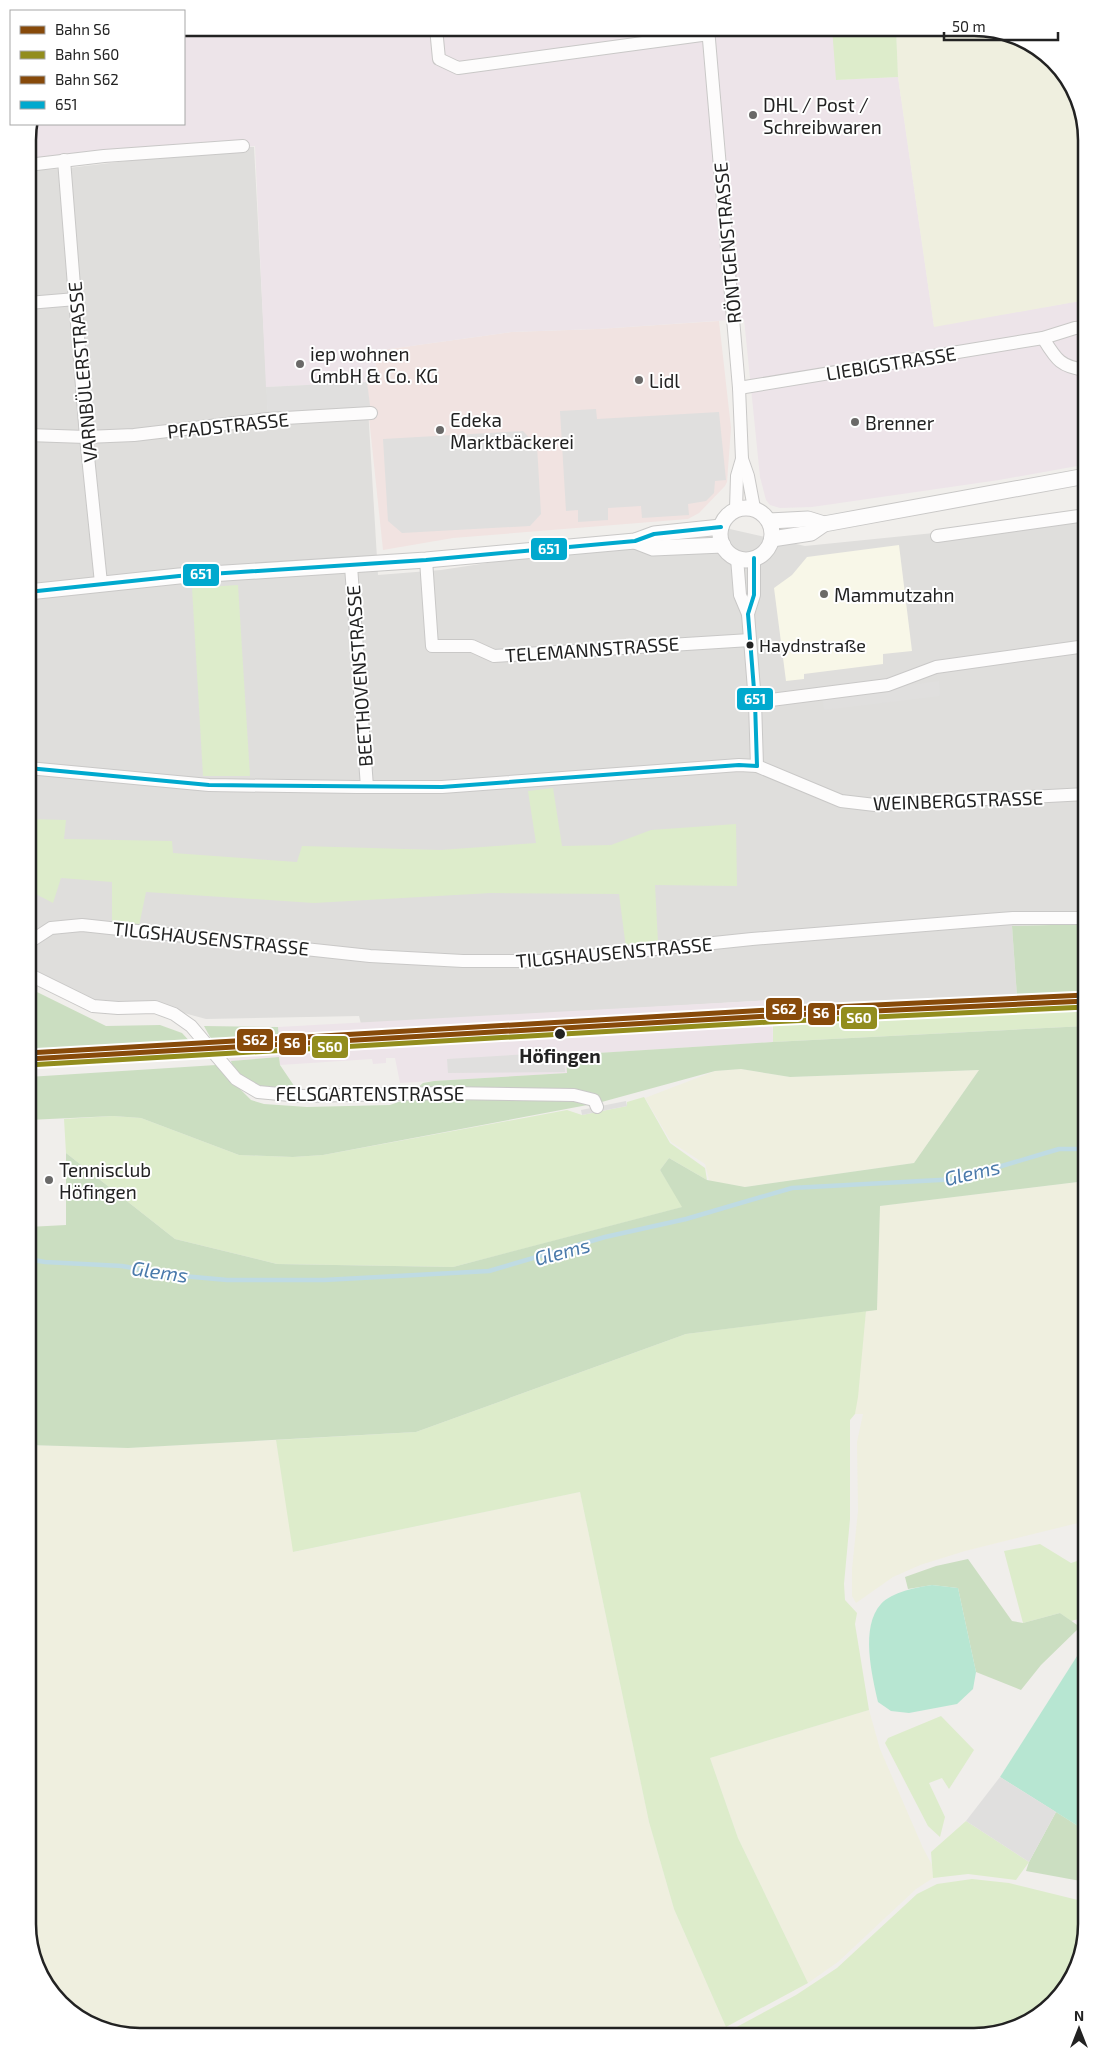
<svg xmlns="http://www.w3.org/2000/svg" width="1114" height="2064" font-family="'Exo 2',sans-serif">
  <rect width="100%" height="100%" fill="#f0eeeb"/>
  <polygon fill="#dfdedc" points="243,147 254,147 268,413 368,408 378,575 441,570 721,527 805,546 934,533 1086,512 1086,924 1012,926 1017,996 773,1009 772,1000 361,1024 359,1016 206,1019 158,1006 102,1003 39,975 34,1029 28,1029 28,170 60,169"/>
  <polygon fill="#f1e3e1" points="719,321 731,428 727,482 725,486 699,513 688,519 453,538 383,550 368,408 367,382 376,372 375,351 511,332 598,329"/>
  <g fill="#ede4e9">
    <polygon points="184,28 835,28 837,80 898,77 934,326 1086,300 1086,476 1083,465 999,480 812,507 780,508 770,505 766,500 760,477 744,319 598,329 511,332 375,351 376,372 367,382 266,387 255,146 28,165 28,133 30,124 184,124"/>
    <polygon points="772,1000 773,1042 567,1055 567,1073 400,1083 395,1058 386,1058 386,1063 373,1064 372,1059 280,1065 279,1057 231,1061 216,1042 278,1040 278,1027"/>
  </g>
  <polygon fill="#f8f7e8" points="899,545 912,651 883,654 883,664 804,674 804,679 786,681 774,588 792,575 807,557"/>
  <g fill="#efefdf">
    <polygon points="896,28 981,28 1037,47 1078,97 1086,140 1086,300 934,327 898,77"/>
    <polygon points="741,1069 790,1077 979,1070 914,1163 745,1187 727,1184 711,1188 705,1164 671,1142 645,1098 715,1071"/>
    <polygon points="1086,1181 1086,1521 965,1551 920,1565 893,1577 856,1603 852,1596 852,1569 858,1511 857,1442 863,1414 855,1414 866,1311 877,1309 879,1206"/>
    <polygon points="276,1440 294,1552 580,1492 649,1822 674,1909 726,2027 707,2036 133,2036 77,2017 36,1967 28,1924 28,1445 128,1448"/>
    <polygon points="869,1710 880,1749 923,1848 932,1865 933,1878 916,1889 838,1962 808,1983 738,1838 710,1758"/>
  </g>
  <g fill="#ddeccb">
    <polygon points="832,28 896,28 898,77 836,80"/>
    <polygon points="238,585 250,776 203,776 192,588"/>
    <polygon points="553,788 562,846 611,845 651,830 736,824 737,886 655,885 658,942 626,948 619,894 491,893 314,903 146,892 139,926 112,921 112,882 61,878 53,903 28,890 28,819 66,820 64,839 172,841 173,853 297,862 302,846 440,850 536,843 528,791"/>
    <polygon points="1086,992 1086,1026 773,1042 773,1009"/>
    <polygon points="644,1097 670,1143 705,1168 707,1180 669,1158 660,1170 683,1207 453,1267 277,1264 175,1239 66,1153 64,1119 113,1116 141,1118 239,1155 293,1157 323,1155 567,1110 582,1115 627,1106 627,1102"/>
    <polygon points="866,1311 858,1397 855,1414 850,1420 850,1519 844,1584 845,1600 857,1613 855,1624 869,1710 710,1758 738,1838 808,1983 726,2027 674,1909 649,1822 580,1492 293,1552 276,1440 416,1432 686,1334"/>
    <polygon points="1040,1544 1071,1563 1086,1558 1086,1617 1071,1621 1060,1613 1023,1623 1004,1551"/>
    <polygon points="941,1716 974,1750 949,1789 942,1778 929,1783 945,1817 940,1837 928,1826 885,1743 888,1738"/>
    <polygon points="966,1821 1029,1862 1016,1880 968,1874 933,1878 931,1852"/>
    <polygon points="972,1879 1009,1883 1086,1902 1086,1924 1068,1986 1017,2028 974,2036 720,2036 796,1995 837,1968 917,1894 937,1884"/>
  </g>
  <g fill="#cbdec1">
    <polygon points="1086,924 1086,992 1017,996 1012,926"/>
    <polygon points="37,992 106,1026 160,1025 182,1033 194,1046 28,1055 28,1030 34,1029"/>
    <polygon points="204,1026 278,1027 279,1040 216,1042 210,1037"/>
    <polygon points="1086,1026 1086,1181 880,1206 877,1310 686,1334 416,1432 128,1448 28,1445 28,1227 66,1225 66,1153 175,1239 277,1264 453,1267 682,1207 660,1170 669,1158 707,1180 745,1187 914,1163 979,1070 790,1077 741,1069 715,1071 598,1103 323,1155 293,1157 239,1155 141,1118 113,1116 28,1120 28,1077 216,1065 251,1100 264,1104 307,1107 390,1105 404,1100 423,1083 434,1081 567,1073 566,1055 773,1042"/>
    <polygon points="279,1057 280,1065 301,1096 271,1094 236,1079 231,1061"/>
    <polygon points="968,1559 1012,1621 1023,1623 1060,1613 1080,1627 1041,1665 1021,1690 976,1672 958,1588 932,1585 908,1589 905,1577 936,1566"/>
    <polygon points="1056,1812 1086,1831 1086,1882 1026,1871 1029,1862"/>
  </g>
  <g fill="#b7e6d2">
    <path d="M932,1585L958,1588L976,1672L973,1689L957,1704L909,1713L891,1711L878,1702C872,1675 860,1627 881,1604C892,1592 917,1587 932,1585Z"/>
    <polygon points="1086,1642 1086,1831 1000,1777"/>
  </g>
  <g fill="#e0dfde">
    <polygon points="367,382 371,413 268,419 266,387"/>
    <polygon points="596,409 597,419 719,412 726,480 715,481 714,493 706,501 688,504 689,515 642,518 641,506 608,508 608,520 578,522 578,510 566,511 560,411"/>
    <polygon points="523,431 537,446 541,514 530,526 402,533 388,521 383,439"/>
    <polygon points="939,681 940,696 824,710 822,697"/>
    <polygon points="564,1052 565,1072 448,1073 447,1059"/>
    <polygon points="626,1101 627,1106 582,1115 581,1110"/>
    <polygon points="1000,1777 1056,1812 1029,1862 966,1821"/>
  </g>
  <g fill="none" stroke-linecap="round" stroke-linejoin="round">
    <polyline stroke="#bfdbe3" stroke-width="4.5" points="28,1259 45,1262 122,1266 172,1275 227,1280 324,1280 489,1271 605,1237 686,1219 792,1188 958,1179 1059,1149 1086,1149"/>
    <g stroke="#c9c8c7" stroke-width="14">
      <g id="minor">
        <polyline points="436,28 439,59 458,68 709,34"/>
        <polyline points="708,28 739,388 742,459 737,476 736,509"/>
        <polyline points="64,160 86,437 101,583"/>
        <polyline points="28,165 104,156 243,146"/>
        <polyline points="28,303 76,299"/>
        <path d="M1043,338C1056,359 1060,367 1086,370"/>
        <polyline points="739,388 1043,338 1075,328 1086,327"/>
        <polyline points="28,435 86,437 134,435 268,419 371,413"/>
        <polyline points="742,459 748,476 754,508"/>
        <polyline points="937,536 1086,515"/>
        <polyline points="737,558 740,595 748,614 755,702 757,766"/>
        <polyline points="426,560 432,646 472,646 494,656 750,640"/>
        <polyline points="351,566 367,787"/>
        <polyline points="748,614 754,595 754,558"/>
        <polyline points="755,702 888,685 936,667 1086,646"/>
        <polyline points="28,768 209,785 357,787 442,787 739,765 757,766 841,801 875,805 1086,794"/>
        <polyline points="28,943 51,928 82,925 370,956 463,961 541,961 752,939 987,920 1013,918 1086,918"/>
        <polyline points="28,974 93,1006 118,1008 155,1007 174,1014 191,1026 236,1079 258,1092 301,1096 445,1093 574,1095 594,1100 597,1107"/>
      </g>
    </g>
    <g stroke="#c9c8c7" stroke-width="17">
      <g id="tertiary">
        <circle cx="746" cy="534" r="26"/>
        <polyline points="769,521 808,519 824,524"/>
        <polyline points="772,539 811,533 824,524 1086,476"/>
        <polyline points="635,541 653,548 723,545"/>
        <polyline points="28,592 179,576 426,560 635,541 654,534 721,527"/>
      </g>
    </g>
    <use href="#minor" stroke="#fdfcfc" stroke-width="12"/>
    <use href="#tertiary" stroke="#fdfcfc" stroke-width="15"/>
    <g stroke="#fff" stroke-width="8">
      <g id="bus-1">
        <polyline points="754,558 754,595 748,614 755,702 757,766"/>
        <polyline points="28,592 179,576 426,560 635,541 654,534 721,527"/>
        <polyline points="28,768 209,785 442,787 739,765 757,766"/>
      </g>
    </g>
    <use href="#bus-1" stroke="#00a9ce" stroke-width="4"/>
    <g stroke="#fff" stroke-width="9">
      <polyline id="rail-1" points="28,1059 769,1016 1086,1001"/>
    </g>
    <g stroke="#fff" stroke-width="9">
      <polyline id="rail-2" points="28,1065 769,1022 1086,1007"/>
    </g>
    <g stroke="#fff" stroke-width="9">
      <polyline id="rail-3" points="28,1053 769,1010 1086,995"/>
    </g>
    <use href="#rail-1" stroke="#874a0a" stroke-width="5"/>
    <use href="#rail-2" stroke="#928d1d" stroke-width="5"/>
    <use href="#rail-3" stroke="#874a0a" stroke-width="5"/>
  </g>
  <g fill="#6a6968" stroke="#fff" stroke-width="2">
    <circle cx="753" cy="115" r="5"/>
    <circle cx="300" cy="364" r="5"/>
    <circle cx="639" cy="380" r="5"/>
    <circle cx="855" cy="422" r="5"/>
    <circle cx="440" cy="430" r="5"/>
    <circle cx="824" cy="594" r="5"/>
    <circle cx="49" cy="1180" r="5"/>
  </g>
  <g fill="#222" stroke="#fff" stroke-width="2">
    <circle cx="750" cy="645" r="4.5"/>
    <circle cx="560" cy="1034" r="6"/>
  </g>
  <g text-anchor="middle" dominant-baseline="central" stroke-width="4" stroke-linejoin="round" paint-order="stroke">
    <g font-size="18" fill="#222" stroke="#fff" text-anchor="start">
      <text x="759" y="645">Haydnstraße</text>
    </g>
    <g font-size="19" fill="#222" stroke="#fff" text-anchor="start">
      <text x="763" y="104">DHL / Post /<tspan x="763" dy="22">Schreibwaren</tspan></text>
      <text x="310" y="353">iep wohnen<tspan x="310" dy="22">GmbH &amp; Co. KG</tspan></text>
      <text x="649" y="380">Lidl</text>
      <text x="450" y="419">Edeka<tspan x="450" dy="22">Marktbäckerei</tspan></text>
      <text x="865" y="422">Brenner</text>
      <text x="834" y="594">Mammutzahn</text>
      <text x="59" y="1169">Tennisclub<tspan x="59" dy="22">Höfingen</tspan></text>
    </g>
    <g font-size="19" fill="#222" stroke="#fff">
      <text transform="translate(727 243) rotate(-95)">RÖNTGENSTRASSE</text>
      <text transform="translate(891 363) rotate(-9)">LIEBIGSTRASSE</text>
      <text transform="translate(82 372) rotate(-95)">VARNBÜLERSTRASSE</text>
      <text transform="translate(228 425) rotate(-6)">PFADSTRASSE</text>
      <text transform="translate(592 649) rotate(-4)">TELEMANNSTRASSE</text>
      <text transform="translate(359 676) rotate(-94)">BEETHOVENSTRASSE</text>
      <text transform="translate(958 800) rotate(-2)">WEINBERGSTRASSE</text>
      <text transform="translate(211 938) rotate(6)">TILGSHAUSENSTRASSE</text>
      <text transform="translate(614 952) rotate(-5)">TILGSHAUSENSTRASSE</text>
      <text x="370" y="1093">FELSGARTENSTRASSE</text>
    </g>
    <g font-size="19" font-weight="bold" fill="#222" stroke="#fff">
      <text x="560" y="1055">Höfingen</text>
    </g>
    <g font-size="20" font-style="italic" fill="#4a7aab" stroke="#fff">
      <text transform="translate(972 1172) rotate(-13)">Glems</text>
      <text transform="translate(562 1251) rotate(-15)">Glems</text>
      <text transform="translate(160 1271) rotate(8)">Glems</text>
    </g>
  </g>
  <path d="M0 0H1114V2064H0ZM140 36H974A104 104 0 0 1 1078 140V1924A104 104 0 0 1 974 2028H140A104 104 0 0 1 36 1924V140A104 104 0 0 1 140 36Z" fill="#fff" fill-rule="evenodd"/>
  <path fill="none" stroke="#222" stroke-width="2.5" d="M140 36H974A104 104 0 0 1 1078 140V1924A104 104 0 0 1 974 2028H140A104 104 0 0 1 36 1924V140A104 104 0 0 1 140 36Z"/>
  <g stroke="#fff" stroke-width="2">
    <rect x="530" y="537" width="38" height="24" rx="5" fill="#00a9ce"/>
    <rect x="182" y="563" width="38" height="24" rx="5" fill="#00a9ce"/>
    <rect x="736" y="687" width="38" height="24" rx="5" fill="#00a9ce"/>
    <rect x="765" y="997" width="38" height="24" rx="5" fill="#874a0a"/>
    <rect x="807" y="1002" width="29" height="24" rx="5" fill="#874a0a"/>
    <rect x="840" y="1006" width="38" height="24" rx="5" fill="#928d1d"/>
    <rect x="236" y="1028" width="38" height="24" rx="5" fill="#874a0a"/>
    <rect x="278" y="1032" width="29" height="24" rx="5" fill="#874a0a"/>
    <rect x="311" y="1035" width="38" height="24" rx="5" fill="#928d1d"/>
  </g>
  <g font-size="14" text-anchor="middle" font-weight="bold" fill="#fff">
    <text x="549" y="554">651</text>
    <text x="201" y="579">651</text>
    <text x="755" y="704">651</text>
    <text x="784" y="1014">S62</text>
    <text x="821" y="1018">S6</text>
    <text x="859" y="1023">S60</text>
    <text x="255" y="1045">S62</text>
    <text x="292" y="1048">S6</text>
    <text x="330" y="1052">S60</text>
  </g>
  <rect x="10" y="10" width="175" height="115" fill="#ffffff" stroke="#a7a7a7"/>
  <rect x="20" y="26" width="25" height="8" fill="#874a0a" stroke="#a7a7a7"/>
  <text x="55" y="35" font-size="15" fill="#222222">Bahn S6</text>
  <rect x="20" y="51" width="25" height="8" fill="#928d1d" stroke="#a7a7a7"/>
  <text x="55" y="60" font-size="15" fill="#222222">Bahn S60</text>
  <rect x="20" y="76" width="25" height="8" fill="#874a0a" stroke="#a7a7a7"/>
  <text x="55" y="85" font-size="15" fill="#222222">Bahn S62</text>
  <rect x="20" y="101" width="25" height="8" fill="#00a9ce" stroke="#a7a7a7"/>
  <text x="55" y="110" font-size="15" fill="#222222">651</text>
  <g transform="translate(1079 2029)" stroke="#ffffff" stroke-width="4" paint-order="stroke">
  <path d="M0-4L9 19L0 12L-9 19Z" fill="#222222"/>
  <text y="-8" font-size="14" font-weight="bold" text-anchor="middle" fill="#222222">N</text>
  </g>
  <path d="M944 32v8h114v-8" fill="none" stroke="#222222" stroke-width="2.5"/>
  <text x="952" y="32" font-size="15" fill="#222222" stroke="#ffffff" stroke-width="4" paint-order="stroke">50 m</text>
</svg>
